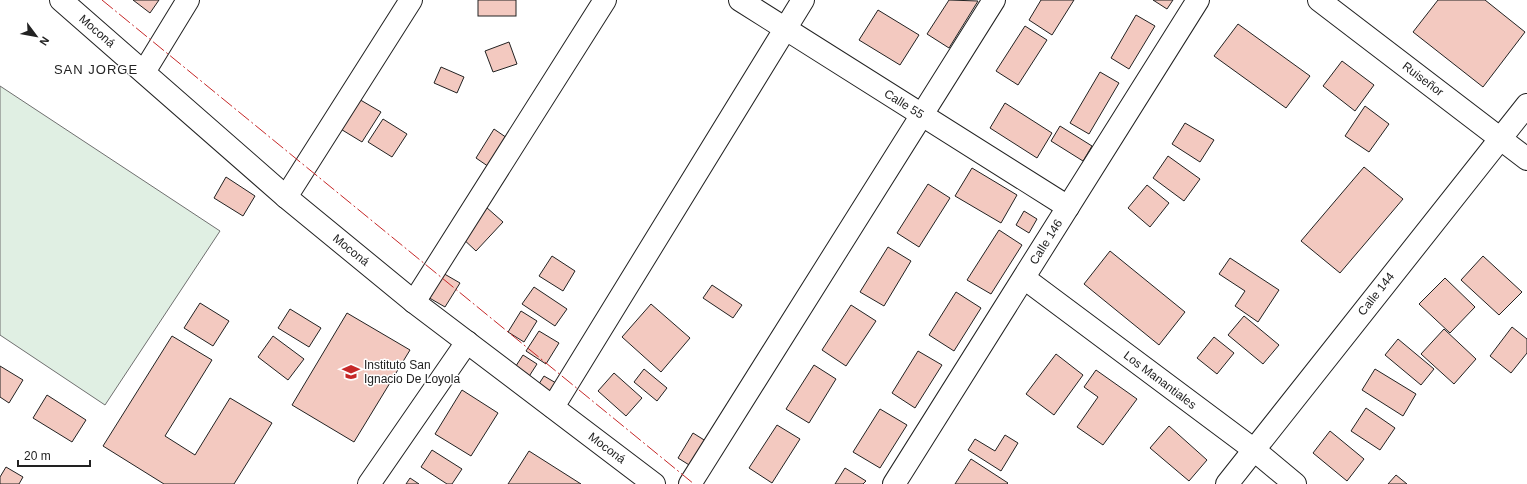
<svg xmlns="http://www.w3.org/2000/svg" width="1527" height="484" font-family="Arial,sans-serif">
  <rect width="100%" height="100%" fill="#fff"/>
  <polygon fill="#e0efe3" stroke="#6f6f6f" points="0,86 220,231 105,405 0,335"/>
  <g fill="#f3c9c0" stroke="#222">
    <polygon points="133,0 159,0 150,13"/>
    <rect x="478" y="0" width="38" height="16"/>
    <polygon points="949,0 978,1 949,48 927,34"/>
    <polygon points="1041,0 1074,0 1052,35 1029,20"/>
    <polygon points="1153,0 1173,0 1167,9"/>
    <polygon points="1438,0 1485,0 1525,32 1483,87 1413,32"/>
    <polygon points="878,10 919,35 900,65 859,40"/>
    <polygon points="1136,15 1155,26 1129,69 1111,58"/>
    <polygon points="1238,24 1310,76 1286,108 1214,56"/>
    <polygon points="1025,26 1047,40 1018,85 996,71"/>
    <polygon points="509,42 517,64 493,72 485,51"/>
    <polygon points="1342,61 1374,85 1355,111 1323,86"/>
    <polygon points="441,67 464,77 457,93 434,83"/>
    <polygon points="1100,72 1119,83 1089,134 1070,123"/>
    <polygon points="357,98 381,112 362,142 339,128"/>
    <polygon points="1005,103 1052,133 1037,158 990,128"/>
    <polygon points="1365,106 1389,124 1369,152 1345,136"/>
    <polygon points="383,119 407,134 392,157 368,142"/>
    <polygon points="1185,123 1214,140 1200,162 1172,144"/>
    <polygon points="1060,126 1092,146 1083,161 1051,141"/>
    <polygon points="494,129 510,140 492,169 476,158"/>
    <polygon points="1168,156 1200,179 1184,201 1153,178"/>
    <polygon points="1364,167 1403,199 1340,273 1301,241"/>
    <polygon points="972,168 1017,195 1001,223 955,196"/>
    <polygon points="226,177 255,196 243,216 214,198"/>
    <polygon points="928,184 950,198 919,247 897,233"/>
    <polygon points="1147,185 1169,203 1150,227 1128,208"/>
    <polygon points="486,207 503,222 476,251 460,236"/>
    <polygon points="1024,211 1037,219 1029,233 1016,225"/>
    <polygon points="999,230 1022,245 991,294 967,280"/>
    <polygon points="888,247 911,261 884,306 860,292"/>
    <polygon points="1110,251 1185,312 1159,345 1084,284"/>
    <polygon points="552,256 575,271 563,291 539,276"/>
    <polygon points="1483,256 1522,292 1499,315 1461,280"/>
    <polygon points="1230,258 1279,290 1258,322 1235,306 1245,291 1219,274"/>
    <polygon points="441,272 460,283 445,307 426,296"/>
    <polygon points="1445,278 1475,307 1450,333 1419,304"/>
    <polygon points="712,285 742,305 733,318 703,298"/>
    <polygon points="534,287 567,309 555,326 522,304"/>
    <polygon points="956,292 981,308 954,351 929,335"/>
    <polygon points="200,303 229,321 213,346 184,328"/>
    <polygon points="651,304 690,338 661,372 622,337"/>
    <polygon points="851,305 876,321 846,366 822,350"/>
    <polygon points="290,309 321,328 309,347 278,328"/>
    <polygon points="521,311 537,321 524,342 508,332"/>
    <polygon points="347,313 410,350 354,442 292,405"/>
    <polygon points="1244,316 1279,345 1263,364 1228,335"/>
    <polygon points="1512,327 1527,339 1527,353 1511,373 1490,356"/>
    <polygon points="1444,329 1476,359 1454,384 1421,354"/>
    <polygon points="539,331 559,343 546,364 526,351"/>
    <polygon points="172,336 212,360 165,436 195,455 230,398 272,423 234,484 164,484 103,446"/>
    <polygon points="273,336 304,359 288,380 258,357"/>
    <polygon points="1214,337 1234,353 1217,374 1197,358"/>
    <polygon points="1398,339 1434,369 1421,385 1385,355"/>
    <polygon points="918,351 942,365 915,408 892,393"/>
    <polygon points="1056,354 1083,375 1054,415 1026,394"/>
    <polygon points="523,355 537,364 528,378 514,369"/>
    <polygon points="814,365 836,379 809,423 786,409"/>
    <polygon points="0,366 23,380 9,403 0,397"/>
    <polygon points="644,369 667,388 657,401 634,382"/>
    <polygon points="1375,369 1416,394 1403,416 1362,390"/>
    <polygon points="1096,370 1137,399 1103,445 1077,427 1098,397 1084,387"/>
    <polygon points="614,373 642,398 626,416 598,391"/>
    <polygon points="544,376 556,383 547,398 535,390"/>
    <polygon points="462,390 498,413 471,456 435,434"/>
    <polygon points="47,395 86,420 72,442 33,418"/>
    <polygon points="1366,408 1395,428 1380,450 1351,431"/>
    <polygon points="880,409 907,425 880,468 853,452"/>
    <polygon points="777,425 800,439 772,483 749,468"/>
    <polygon points="1169,426 1207,460 1189,481 1150,448"/>
    <polygon points="1330,431 1364,459 1347,481 1313,453"/>
    <polygon points="693,433 709,443 694,468 678,458"/>
    <polygon points="1005,435 1018,443 1001,471 968,450 975,439 995,451"/>
    <polygon points="432,450 462,469 452,484 447,484 421,467"/>
    <polygon points="529,451 581,484 508,484"/>
    <polygon points="971,459 1008,483 1007,484 955,484"/>
    <polygon points="6,467 23,477 19,484 0,484 0,477"/>
    <polygon points="845,468 866,481 863,484 835,484"/>
    <polygon points="1396,475 1407,484 1388,484"/>
    <polygon points="410,478 419,484 406,484"/>
  </g>
  <g fill="none" stroke-linecap="round" stroke-linejoin="round">
    <g stroke="#222" stroke-width="24">
      <g id="minor">
        <polyline points="61,0 286,197 414,302 654,484"/>
        <polyline points="740,0 1068,207"/>
        <polyline points="1319,0 1527,159"/>
        <polyline points="144,72 188,0"/>
        <polyline points="286,197 411,0"/>
        <polyline points="1024,278 1253,449 1295,484"/>
        <polyline points="414,302 605,0"/>
        <polyline points="553,407 803,0"/>
        <polyline points="369,484 467,342"/>
        <polyline points="690,484 994,0"/>
        <polyline points="894,484 1198,0"/>
        <polyline points="1227,484 1527,105"/>
      </g>
    </g>
    <use href="#minor" stroke="#fff" stroke-width="22"/>
    <polyline stroke="#c62828" stroke-width="1" stroke-dasharray="14 3 2 3" stroke-linecap="butt" points="102,0 694,484"/>
  </g>
  <defs>
    <g id="school-bare" transform="scale(1.38)"><path d="M0-5L7-2L0 1L-7-2ZM-4 1L0 2.5L4 1V4Q0 6-4 4Z" fill="#c62828" stroke="#fff" stroke-width="2.5" paint-order="stroke"/></g>
  </defs>
  <g fill-rule="evenodd">
    <use href="#school-bare" x="351" y="372"/>
  </g>
  <g text-anchor="middle" dominant-baseline="central" stroke-width="3" stroke-linejoin="round" paint-order="stroke">
    <g font-size="12" fill="#222" stroke="#fff">
      <text transform="translate(97 31) rotate(41)">Moconá</text>
      <text transform="translate(1423 79) rotate(37)">Ruiseñor</text>
      <text transform="translate(904 104) rotate(32)">Calle 55</text>
      <text transform="translate(1046 242) rotate(-58)">Calle 146</text>
      <text transform="translate(351 250) rotate(39)">Moconá</text>
      <text transform="translate(1376 294) rotate(-52)">Calle 144</text>
      <text transform="translate(1160 380) rotate(37)">Los Manantiales</text>
      <text transform="translate(607 448) rotate(37)">Moconá</text>
    </g>
    <g font-size="12" fill="#222" stroke="#fff" text-anchor="start">
      <text x="364" y="365">Instituto San<tspan x="364" dy="14">Ignacio De Loyola</tspan></text>
    </g>
    <g font-size="13" letter-spacing="1" fill="#222" stroke="#fff">
      <text x="96" y="69">SAN JORGE</text>
    </g>
  </g>
  <g transform="translate(36 36) rotate(122)" stroke="#ffffff" stroke-width="3" paint-order="stroke">
  <path d="M0-3L7 15L0 10L-7 15Z" fill="#222222"/>
  <text y="-6" font-size="11" font-weight="bold" text-anchor="middle" fill="#222222">N</text>
  </g>
  <path d="M18 460v6h72v-6" fill="none" stroke="#222222" stroke-width="2"/>
  <text x="24" y="460" font-size="12" fill="#222222" stroke="#ffffff" stroke-width="3" paint-order="stroke">20 m</text>
</svg>
